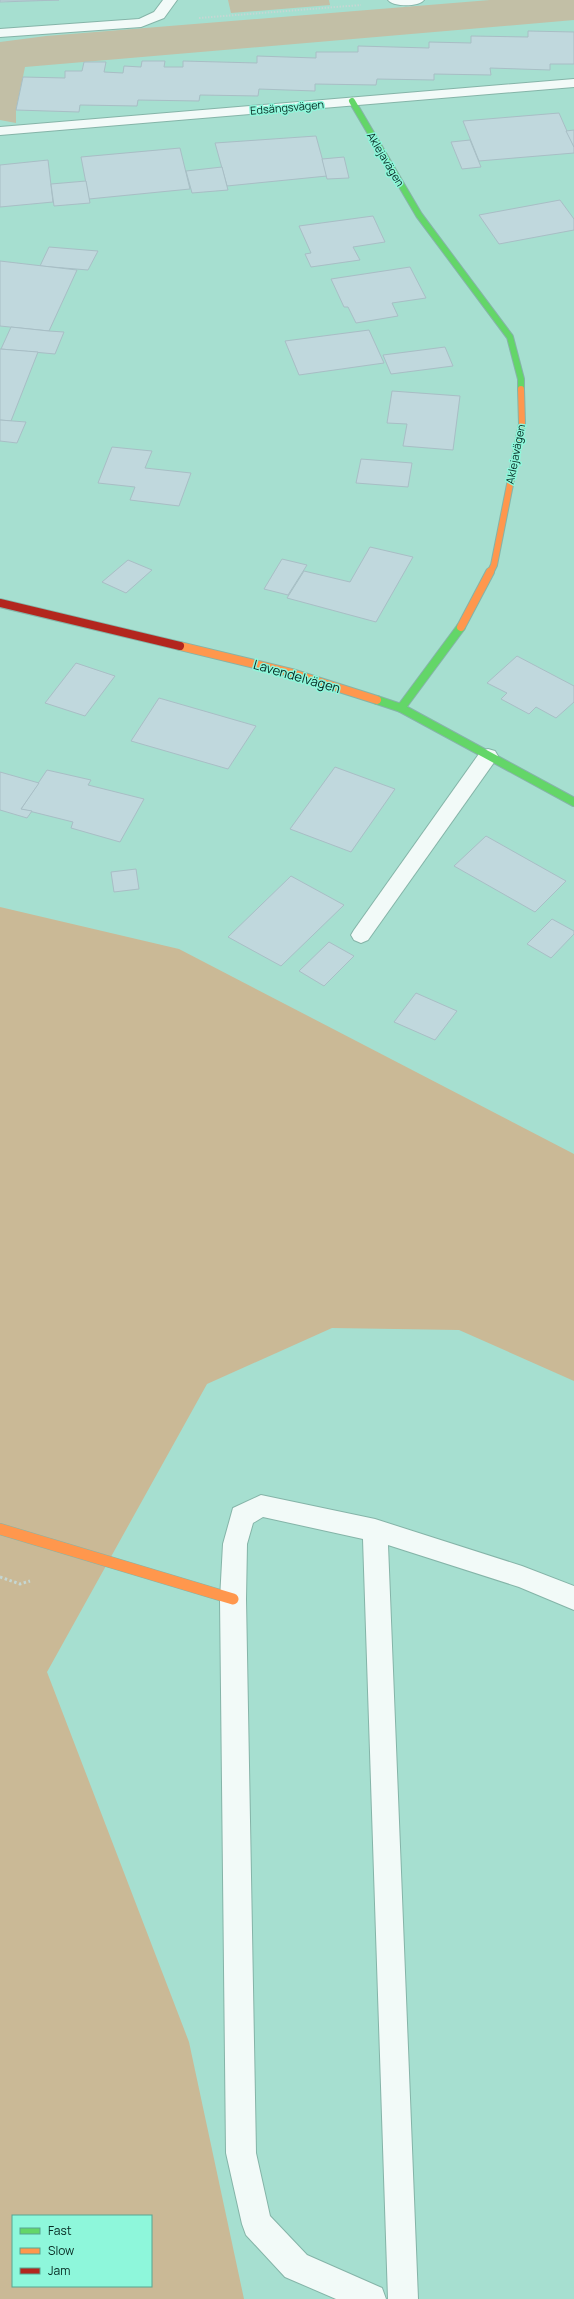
<svg xmlns="http://www.w3.org/2000/svg" width="574" height="2299" font-family="Manrope,sans-serif">
  <rect width="100%" height="100%" fill="#a6dfd0"/>
  <g fill="#c2bfa6">
    <polygon points="228,0 329,0 330,5 231,13"/>
    <polygon points="490,0 574,0 574,20 25,67 16,110 16,123 0,120 0,42 46,36"/>
  </g>
  <path fill="#cab996" fill-rule="evenodd" d="M0,907L179,949L574,1154V1381L459,1330L332,1328L207,1384L47,1672L189,2042L244,2299H0ZM13,2216H151V2286H13Z"/>
  <g fill="#c0d8dd" stroke="#a8bec5">
    <polygon points="0,0 59,0 0,2"/>
    <polygon points="528,31 574,32 574,64 550,64 550,70 490,68 491,75 434,74 434,80 377,79 376,85 315,84 315,91 259,89 258,96 200,95 199,101 138,100 137,106 80,105 79,112 16,110 23,77 65,78 65,71 82,71 84,62 106,62 104,72 123,73 124,66 141,67 142,61 165,61 164,67 183,67 183,61 257,63 257,56 316,58 316,52 358,52 358,46 429,48 429,42 471,43 471,36 528,37"/>
    <polygon points="559,113 574,147 574,153 479,161 463,121"/>
    <polygon points="574,130 574,147 566,131"/>
    <polygon points="316,136 327,176 227,186 215,143"/>
    <polygon points="470,140 481,167 462,169 451,142"/>
    <polygon points="180,148 190,189 89,199 81,157"/>
    <polygon points="344,157 349,178 327,179 322,159"/>
    <polygon points="48,160 53,202 0,207 0,165"/>
    <polygon points="222,167 228,190 192,193 186,171"/>
    <polygon points="86,181 90,203 54,206 51,184"/>
    <polygon points="560,200 574,219 574,230 499,244 479,215"/>
    <polygon points="373,216 385,242 353,247 360,260 311,267 305,254 311,253 299,226"/>
    <polygon points="49,247 98,251 88,270 40,266"/>
    <polygon points="0,261 77,270 49,331 0,326"/>
    <polygon points="410,267 426,298 392,303 398,316 356,323 348,307 344,307 331,279"/>
    <polygon points="11,327 49,331 64,332 55,354 1,349"/>
    <polygon points="369,330 384,363 299,375 285,341"/>
    <polygon points="445,347 453,366 391,374 383,355"/>
    <polygon points="0,349 38,352 11,421 0,420"/>
    <polygon points="392,391 460,396 453,450 403,446 407,424 387,423"/>
    <polygon points="0,420 26,422 17,443 0,441"/>
    <polygon points="112,447 152,451 145,468 191,473 179,506 130,500 135,487 98,483"/>
    <polygon points="361,459 412,463 408,487 356,483"/>
    <polygon points="370,547 413,557 376,622 287,598 304,571 350,582"/>
    <polygon points="282,559 307,565 288,595 264,589"/>
    <polygon points="128,560 152,570 126,593 102,582"/>
    <polygon points="517,656 574,686 574,702 556,718 536,707 529,714 501,699 507,693 487,683"/>
    <polygon points="76,663 115,676 85,716 45,703"/>
    <polygon points="159,698 256,726 228,769 131,741"/>
    <polygon points="335,767 395,789 351,852 290,829"/>
    <polygon points="47,770 91,780 88,785 144,799 120,842 71,828 73,822 21,809"/>
    <polygon points="0,772 39,783 21,809 32,811 27,818 0,810"/>
    <polygon points="486,836 566,881 535,912 454,866"/>
    <polygon points="136,869 139,889 114,892 111,872"/>
    <polygon points="291,876 344,905 281,966 228,937"/>
    <polygon points="552,919 574,931 574,934 551,958 527,944"/>
    <polygon points="329,942 354,956 324,986 299,971"/>
    <polygon points="416,993 457,1011 435,1040 394,1022"/>
  </g>
  <g fill="none" stroke-linecap="round" stroke-linejoin="round">
    <g stroke="#85b4a8" stroke-width="2">
      <g id="lane">
        <polygon points="163,0 177,0 164,18 141,27 0,37 0,29 139,19 154,12"/>
        <path d="M388,0H424C419,7 393,7 388,0Z"/>
        <polygon points="488,749 495,751 498,756 495,761 368,940 361,943 354,940 351,935 354,930 481,751"/>
        <polygon points="261,1495 375,1519 522,1566 574,1586 574,1610 519,1587 388,1545 418,2299 388,2299 363,1539 263,1517 253,1523 247,1544 246,1599 256,2153 270,2216 307,2255 382,2288 386,2299 336,2299 285,2277 246,2235 242,2224 226,2153 220,1599 223,1544 233,1508"/>
      </g>
    </g>
    <g stroke="#85b4a8" stroke-width="2">
      <polygon id="street" points="574,79 574,87 0,135 0,127"/>
    </g>
    <g stroke="#85b4a8" stroke-width="8">
      <polyline id="fast-far1" points="352,101 419,215 510,337 521,379 521,389"/>
    </g>
    <g stroke="#85b4a8" stroke-width="10">
      <g id="fast">
        <polyline points="377,700 401,708 574,802"/>
        <polyline points="401,708 461,627"/>
      </g>
    </g>
    <g stroke="#85b4a8" stroke-width="8">
      <polyline id="slow-far2" points="490,573 494,565 522,424 521,389"/>
    </g>
    <g stroke="#85b4a8" stroke-width="10">
      <g id="slow-far1">
        <polyline points="461,627 490,572"/>
        <polyline points="180,646 292,673 377,700"/>
      </g>
    </g>
    <g stroke="#85b4a8" stroke-width="12">
      <polyline id="slow" points="0,1529 233,1599"/>
    </g>
    <g stroke="#85b4a8" stroke-width="10">
      <polyline id="jam" points="0,603 180,646"/>
    </g>
    <polyline stroke="#c5d7d3" stroke-width="2" stroke-dasharray="1.5 1.5" stroke-linecap="butt" points="199,18 361,5"/>
    <polyline stroke="#c5d7d3" stroke-width="3" stroke-dasharray="2.5 2.5" stroke-linecap="butt" points="0,1577 20,1584 30,1581"/>
    <use href="#lane" fill="#f2faf8" fill-rule="evenodd"/>
    <use href="#street" fill="#f2faf8" fill-rule="evenodd"/>
    <use href="#fast-far1" stroke="#63d668" stroke-width="6"/>
    <use href="#fast" stroke="#63d668" stroke-width="8"/>
    <use href="#slow-far2" stroke="#ff974d" stroke-width="6"/>
    <use href="#slow-far1" stroke="#ff974d" stroke-width="8"/>
    <use href="#slow" stroke="#ff974d" stroke-width="11"/>
    <use href="#jam" stroke="#b3261e" stroke-width="8"/>
  </g>
  <g text-anchor="middle" dominant-baseline="central" stroke-width="3" stroke-linejoin="round" paint-order="stroke">
    <g font-size="11" fill="#062a22" stroke="#8ef7db">
      <text transform="translate(287 107) rotate(-5)">Edsängsvägen</text>
      <text transform="translate(386 159) rotate(59)">Aklejavägen</text>
      <text transform="translate(515 454) rotate(-79)">Aklejavägen</text>
    </g>
    <g font-size="13" fill="#062a22" stroke="#8ef7db">
      <text transform="translate(297 676) rotate(16)">Lavendelvägen</text>
    </g>
  </g>
  <rect x="12" y="2215" width="140" height="72" fill="#8ef7db" stroke="#58a591"/>
  <rect x="20" y="2228" width="20" height="6" fill="#63d668" stroke="#58a591"/>
  <text x="48" y="2235" font-size="12" fill="#062a22">Fast</text>
  <rect x="20" y="2248" width="20" height="6" fill="#ff974d" stroke="#58a591"/>
  <text x="48" y="2255" font-size="12" fill="#062a22">Slow</text>
  <rect x="20" y="2268" width="20" height="6" fill="#b3261e" stroke="#58a591"/>
  <text x="48" y="2275" font-size="12" fill="#062a22">Jam</text>
</svg>
